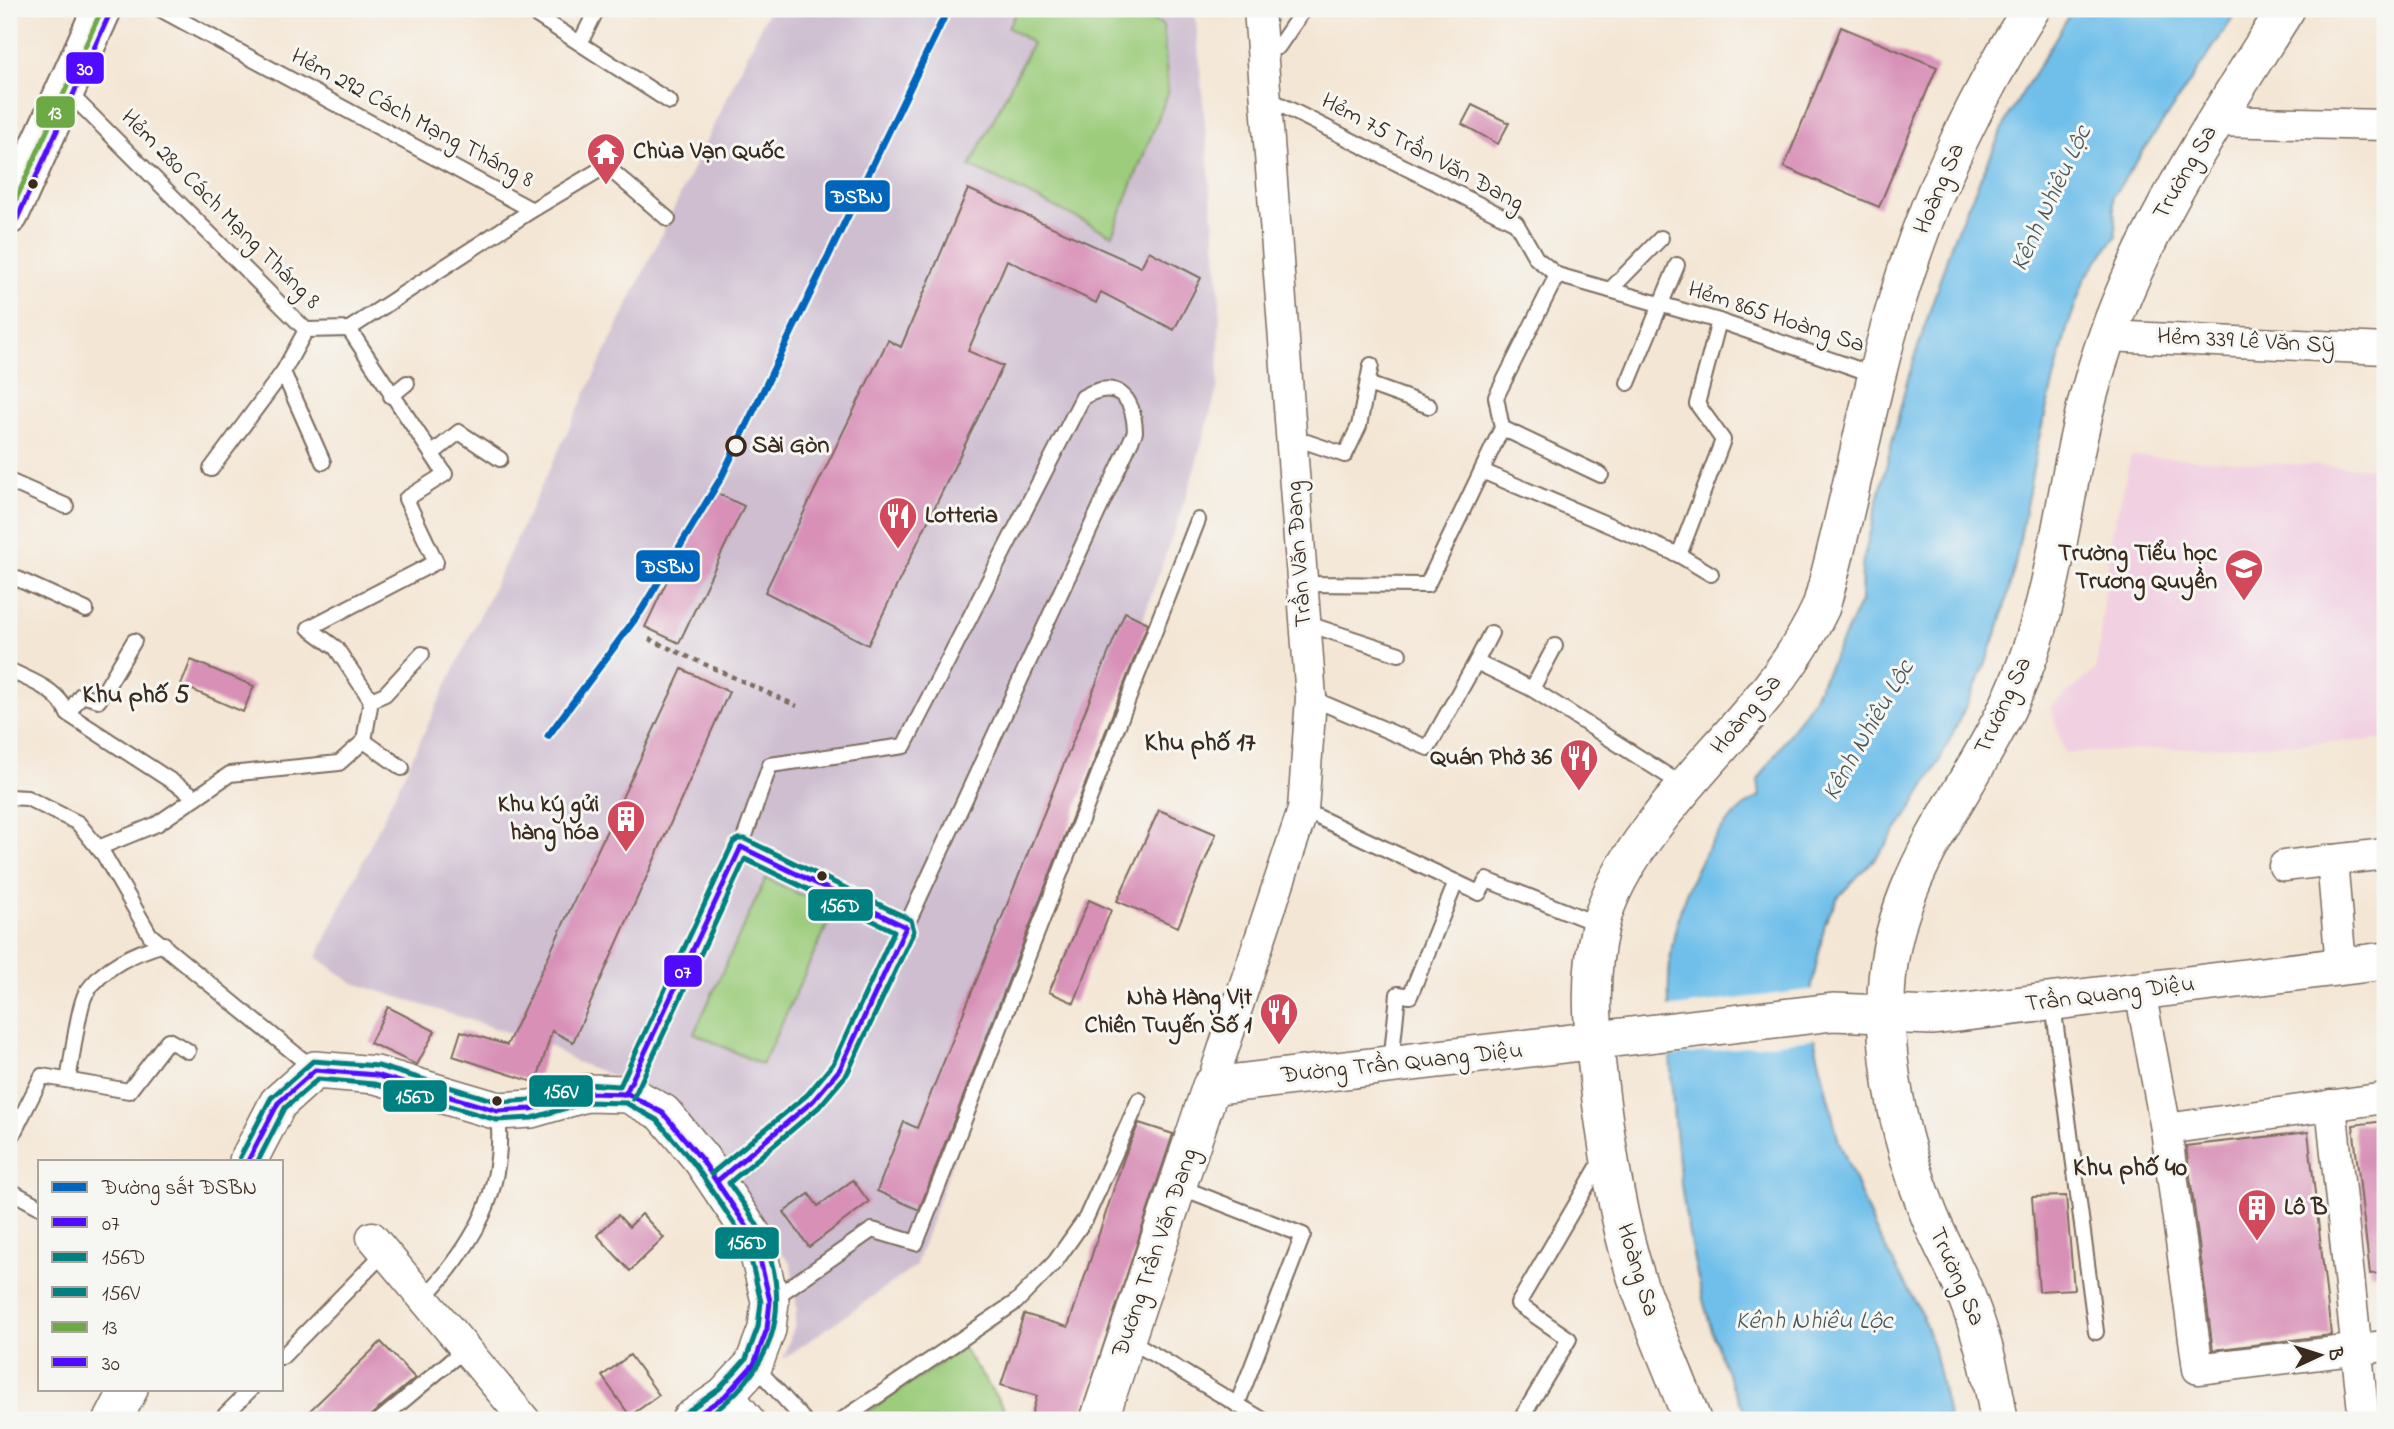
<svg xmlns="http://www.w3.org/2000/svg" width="2394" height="1429" font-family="'Indie Flower',sans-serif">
  <rect width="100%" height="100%" fill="#f6f6f2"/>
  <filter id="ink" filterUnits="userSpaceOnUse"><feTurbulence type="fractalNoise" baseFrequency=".0143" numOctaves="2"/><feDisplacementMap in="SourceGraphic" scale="14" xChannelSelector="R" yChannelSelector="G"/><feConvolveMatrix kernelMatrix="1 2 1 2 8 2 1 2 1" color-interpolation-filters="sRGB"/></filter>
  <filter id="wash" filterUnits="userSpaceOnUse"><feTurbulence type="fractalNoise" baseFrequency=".00686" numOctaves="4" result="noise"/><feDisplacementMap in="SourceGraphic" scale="28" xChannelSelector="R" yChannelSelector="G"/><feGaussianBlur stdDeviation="1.57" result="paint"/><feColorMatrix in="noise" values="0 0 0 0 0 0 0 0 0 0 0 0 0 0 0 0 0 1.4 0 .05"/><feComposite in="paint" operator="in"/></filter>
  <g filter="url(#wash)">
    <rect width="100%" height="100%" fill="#f4e6d4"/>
    <polygon fill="#f1d0e2" points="2131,456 2385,469 2385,740 2065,753 2050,707 2096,670 2112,533"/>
    <polygon fill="#cebed0" points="769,9 1195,9 1220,299 1218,386 1189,488 915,1267 783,1359 794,1327 797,1308 791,1264 654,1091 576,1062 550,1046 351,982 317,957"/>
    <g fill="#9ccc7b" stroke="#6c7b4c" stroke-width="2">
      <polygon points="1018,9 1127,9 1163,25 1168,93 1112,235 970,166 1032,43 1008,27"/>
      <polygon points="766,878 834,911 762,1065 694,1033"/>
      <polygon points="963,1348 1012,1420 856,1420"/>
    </g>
    <path fill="#6fbfea" stroke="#557484" stroke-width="2" d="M2073,9H2239L2113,196L2116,236L2085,278L2067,329L2038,442L2015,565L2001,621L1984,668L1939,762L1908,814L1879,854L1838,897L1825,923L1811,990L1814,1038L1838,1139L1874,1227L1922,1315L1934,1350L1949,1420H1750C1692,1323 1672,1150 1670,1038C1669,1008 1667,977 1672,947C1681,891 1709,825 1760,796L1758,780L1813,699L1861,602L1862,565L1907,381L1953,239L2008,117Z"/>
    <polygon fill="#f4e6d4" points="1815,989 1818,1038 1666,1057 1666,1008"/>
    <g id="blocks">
      <g fill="#d890b7">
        <polygon points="1841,27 1937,67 1879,207 1784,167"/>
        <polygon points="1472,105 1509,123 1498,144 1462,124"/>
        <polygon points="968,189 1141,267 1149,251 1201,278 1174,330 1101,292 1096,303 1007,260 968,351 1003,366 868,645 765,592 888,340 901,347"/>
        <polygon points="710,490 744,506 679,643 645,627"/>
        <polygon points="1125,612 1148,623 919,1210 877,1191 904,1122 917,1128"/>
        <polygon points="191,660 254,686 243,712 181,685"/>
        <polygon points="682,669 729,692 573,1042 552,1031 536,1083 453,1056 461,1031 507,1045"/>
        <polygon points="1159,810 1216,834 1178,927 1117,901"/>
        <polygon points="1089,900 1111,910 1074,1003 1049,992"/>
        <polygon points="388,1007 435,1031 417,1065 370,1043"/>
        <polygon points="2385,1121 2385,1273 2370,1274 2353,1125"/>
        <polygon points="1139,1123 1173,1134 1079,1420 1030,1420 1037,1396 1001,1385 1024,1314 1068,1327 1125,1155"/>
        <polygon points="2308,1132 2331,1335 2213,1350 2186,1146"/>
        <polygon points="853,1180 869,1202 809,1247 784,1212 809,1194 818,1206"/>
        <polygon points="2066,1196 2074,1289 2039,1291 2032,1197"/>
        <polygon points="642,1214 664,1238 630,1271 597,1235 618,1215 629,1227"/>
        <polygon points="381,1342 415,1378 365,1420 300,1420"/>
        <polygon points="630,1355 659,1395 630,1416 602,1376"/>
      </g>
    </g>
  </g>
  <g filter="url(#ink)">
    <use href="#blocks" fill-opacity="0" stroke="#7c6c5e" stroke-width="2"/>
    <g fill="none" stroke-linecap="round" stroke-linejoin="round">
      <g stroke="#7c6c5e" stroke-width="18">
        <g id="service">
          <polyline points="160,9 532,210 606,166 668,219"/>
          <polyline points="527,9 670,102"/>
          <polyline points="580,43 597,9"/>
          <polyline points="1262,51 1278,47 1304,9"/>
          <polyline points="68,92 306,330 349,329 532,210"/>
          <polyline points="1267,98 1516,223 1536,258 1557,275 1719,321 1875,375"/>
          <polyline points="1610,290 1661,238"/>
          <polyline points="349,329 445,474 406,499 436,562 309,628 336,648 371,700"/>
          <polyline points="306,330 283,372 323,462"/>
          <polyline points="1628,383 1677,265"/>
          <polyline points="1368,384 1429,406"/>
          <polyline points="391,396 407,383"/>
          <polyline points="1502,428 1601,475"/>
          <polyline points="1292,437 1345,455 1359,426 1371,365"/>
          <polyline points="433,453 459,432 500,459"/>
          <polyline points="211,469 283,372"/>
          <polyline points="1482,471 1679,555 1711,574"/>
          <polyline points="9,481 66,506"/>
          <polyline points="1679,555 1723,440 1697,404 1719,321"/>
          <polyline points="9,575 86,610"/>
          <polyline points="1303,584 1427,585 1502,428 1496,397 1557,275"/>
          <polyline points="1305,623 1399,654"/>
          <polyline points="1476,662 1491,633"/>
          <path d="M9,670C31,681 58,689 68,714L196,797"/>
          <polyline points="1532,689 1555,646"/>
          <polyline points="1311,698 1428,748 1476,662 1532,689 1684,786"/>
          <polyline points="371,700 385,694 422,654"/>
          <polyline points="68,714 81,695 99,700 134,641"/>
          <polyline points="364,741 402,768"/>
          <polyline points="9,797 27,798 78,823 104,855 150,935 315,1070"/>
          <polyline points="1303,810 1479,893 1487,880 1600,925"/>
          <polyline points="741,847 906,927"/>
          <polyline points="98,848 157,824 230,774 339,763 364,741 371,700"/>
          <polyline points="2053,1004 2096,1332"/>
          <polyline points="1391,1064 1398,994 1410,996 1456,882"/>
          <path d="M68,1080C72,1061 78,1007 86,993C104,966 134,953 164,944"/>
          <path d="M627,1092L741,847L770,765L904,746L1083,397C1117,378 1134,397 1135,432L840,1069L813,1101L717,1181"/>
          <polyline points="9,1142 42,1076 129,1091 168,1040 188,1051"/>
          <polyline points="1180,1187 1303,1235 1237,1405"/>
          <polyline points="9,1190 40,1207"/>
          <path d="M424,1298C476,1243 506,1189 498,1112"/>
          <polyline points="771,1300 872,1230 916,1243 1198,520"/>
          <polyline points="1128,1339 1263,1420"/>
          <polyline points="282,1357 385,1252"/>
          <polyline points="754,1365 804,1420"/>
          <polyline points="1524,1414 1569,1339 1518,1304 1603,1158"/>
          <polyline points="220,1420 251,1389"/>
          <polyline points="380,1420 466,1348"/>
          <polyline points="842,1420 1016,1302 1055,1262 1086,1218 1139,1100"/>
        </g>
      </g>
      <g stroke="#7c6c5e" stroke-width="33">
        <g id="minor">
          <polyline points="2216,121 2385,125"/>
          <polyline points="2107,336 2385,349"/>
          <polyline points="2332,860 2341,966"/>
          <polyline points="2284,866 2385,854"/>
          <polyline points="2140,991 2166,1129 2198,1369 2385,1346"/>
          <polyline points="1211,1086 1303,810 1311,698 1259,9"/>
          <polyline points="2331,1105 2364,1420"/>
          <polyline points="2166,1129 2385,1098"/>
          <polyline points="372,1237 525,1420"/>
        </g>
      </g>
      <g stroke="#7c6c5e" stroke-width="40">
        <g id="tertiary">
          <polyline points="248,1161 278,1103 315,1070 376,1075 498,1111 531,1109 586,1093 628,1094 663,1113 702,1160 755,1239 770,1301 767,1329 754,1364 725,1396 690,1420"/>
          <polyline points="725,1396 745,1420"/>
          <polyline points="113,1420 129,1389"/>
          <polyline points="1099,1420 1211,1086 1833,1012 1933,1016 2385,961"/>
          <path d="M1692,1420C1674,1372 1653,1326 1636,1277C1618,1220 1609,1159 1601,1100C1594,1042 1586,985 1600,927C1608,891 1629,858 1651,829C1707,753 1781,694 1821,607C1850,505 1867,399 1898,298C1928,197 1976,98 2031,9"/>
          <path d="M1999,1420C1992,1372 1980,1326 1960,1281C1950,1258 1937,1236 1928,1212C1903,1149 1887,1079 1886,1011C1883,871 1978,791 2024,669C2060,576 2065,475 2093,380C2132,244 2212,127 2286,9"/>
        </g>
      </g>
      <g stroke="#7c6c5e" stroke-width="42">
        <polyline id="primary" points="9,215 102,9"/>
      </g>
      <polyline stroke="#7c6c5e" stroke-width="4.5" stroke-dasharray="5 5" stroke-linecap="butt" points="649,639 797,706"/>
      <use href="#service" stroke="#fff" stroke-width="14"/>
      <use href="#minor" stroke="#fff" stroke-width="30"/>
      <use href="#tertiary" stroke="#fff" stroke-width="37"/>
      <use href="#primary" stroke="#fff" stroke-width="38"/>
      <g stroke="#f6f6f2" stroke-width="10">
        <g id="bus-1">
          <polyline points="741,847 906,927"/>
          <polyline points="625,1095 741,847"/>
          <polyline points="248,1161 278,1103 315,1070 376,1075 498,1111 531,1109 586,1093 628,1094 663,1113 702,1160 755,1239 770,1301 767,1329 754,1364 725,1396 690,1420"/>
          <polyline points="717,1181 813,1101 840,1069 906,927"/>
        </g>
      </g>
      <g stroke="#f6f6f2" stroke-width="10">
        <g id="bus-2">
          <polyline points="633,1099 745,859 894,931 833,1064 807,1095 711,1174"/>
          <polyline points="258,1161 285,1108 318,1079 374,1084 497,1120 532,1118 587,1102 626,1103 657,1120 695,1165 747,1243 761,1302 758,1327 746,1359 719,1389 685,1413"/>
        </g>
      </g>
      <g stroke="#f6f6f2" stroke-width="10">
        <path id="bus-3" d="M240,1157L271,1098L313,1061L378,1066L499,1102L529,1100L585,1084L620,1086L733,843L738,839H745L911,920L914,931L847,1074L819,1107L729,1183C740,1200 755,1218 763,1237C795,1315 769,1373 704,1420"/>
      </g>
      <g stroke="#f6f6f2" stroke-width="10">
        <polyline id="bus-4" points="9,215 102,9"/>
      </g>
      <g stroke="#f6f6f2" stroke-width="10">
        <polyline id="bus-5" points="17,219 110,13"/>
      </g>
      <use href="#bus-1" stroke="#4f0aff" stroke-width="5"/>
      <use href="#bus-2" stroke="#008080" stroke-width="5"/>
      <use href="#bus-3" stroke="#008080" stroke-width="5"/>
      <use href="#bus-4" stroke="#6daa46" stroke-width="5"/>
      <use href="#bus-5" stroke="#4f0aff" stroke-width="5"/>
      <g stroke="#f6f6f2" stroke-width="12">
        <polyline id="rail-1" points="548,736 641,611 721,478 948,9"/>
      </g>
      <use href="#rail-1" stroke="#0065bd" stroke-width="7"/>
    </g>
  </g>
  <defs>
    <g id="temple-pin" transform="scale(2.0125)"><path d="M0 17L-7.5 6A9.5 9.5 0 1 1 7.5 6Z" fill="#d1495b" stroke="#f6f6f2"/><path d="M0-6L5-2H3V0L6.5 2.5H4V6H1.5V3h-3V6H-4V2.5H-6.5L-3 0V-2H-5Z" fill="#fff"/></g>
    <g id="restaurant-pin" transform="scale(2.0125)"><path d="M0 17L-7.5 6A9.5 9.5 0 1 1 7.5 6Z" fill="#d1495b" stroke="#f6f6f2"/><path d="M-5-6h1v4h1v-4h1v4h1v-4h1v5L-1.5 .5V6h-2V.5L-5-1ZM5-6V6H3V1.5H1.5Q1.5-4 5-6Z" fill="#fff"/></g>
    <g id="school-pin" transform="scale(2.0125)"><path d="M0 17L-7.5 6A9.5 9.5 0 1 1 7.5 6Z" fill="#d1495b" stroke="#f6f6f2"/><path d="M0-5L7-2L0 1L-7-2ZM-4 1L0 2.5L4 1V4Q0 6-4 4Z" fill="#fff"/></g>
    <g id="building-pin" transform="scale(2.0125)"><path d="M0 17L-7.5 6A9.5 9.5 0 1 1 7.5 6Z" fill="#d1495b" stroke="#f6f6f2"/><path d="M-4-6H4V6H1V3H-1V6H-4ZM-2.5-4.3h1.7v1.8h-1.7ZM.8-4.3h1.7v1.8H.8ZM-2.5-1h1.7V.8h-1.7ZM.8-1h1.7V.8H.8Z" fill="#fff"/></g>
  </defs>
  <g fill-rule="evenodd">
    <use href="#temple-pin" x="606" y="152"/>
    <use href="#restaurant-pin" x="898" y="516"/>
    <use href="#school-pin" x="2244" y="568"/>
    <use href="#restaurant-pin" x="1579" y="758"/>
    <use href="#building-pin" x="626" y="819"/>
    <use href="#restaurant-pin" x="1279" y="1012"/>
    <use href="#building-pin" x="2257" y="1208"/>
  </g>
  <g fill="#3b2a1e" stroke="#f6f6f2" stroke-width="2.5">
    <circle cx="33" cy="184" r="6"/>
    <circle cx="822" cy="876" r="6"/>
    <circle cx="497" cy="1101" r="6"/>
  </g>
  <circle fill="#f6f6f2" stroke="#3b2a1e" stroke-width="3.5" cx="736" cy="446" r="9"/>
  <g text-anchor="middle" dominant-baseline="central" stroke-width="6" stroke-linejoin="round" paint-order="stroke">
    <g font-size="24" fill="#3b2a1e" stroke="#f6f6f2">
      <text transform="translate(412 119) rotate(28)">Hẻm 292 Cách Mạng Tháng 8</text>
      <text transform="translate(1422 153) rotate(28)">Hẻm 75 Trần Văn Ðang</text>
      <text transform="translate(2186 173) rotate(-60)">Trường Sa</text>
      <text transform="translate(1940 189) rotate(-67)">Hoàng Sa</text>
      <text transform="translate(220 210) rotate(45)">Hẻm 280 Cách Mạng Tháng 8</text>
      <text transform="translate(1776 318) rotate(18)">Hẻm 865 Hoàng Sa</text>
      <text transform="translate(2246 342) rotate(3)">Hẻm 339 Lê Văn Sỹ</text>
      <text transform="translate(1300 554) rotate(-94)">Trần Văn Ðang</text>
      <text transform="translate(2004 706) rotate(-65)">Trường Sa</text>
      <text transform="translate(1747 715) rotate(-50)">Hoàng Sa</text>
      <text transform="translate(2110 995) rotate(-7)">Trần Quang Diệu</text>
      <text transform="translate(1402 1064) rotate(-6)">Đường Trần Quang Diệu</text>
      <text transform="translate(1156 1253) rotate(-71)">Đường Trần Văn Đang</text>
      <text transform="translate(1637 1270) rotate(73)">Hoàng Sa</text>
      <text transform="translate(1956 1277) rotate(66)">Trường Sa</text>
    </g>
    <g font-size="24" font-weight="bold" fill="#3b2a1e" stroke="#f6f6f2" text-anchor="end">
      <text x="633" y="152" text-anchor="start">Chùa Vạn Quốc</text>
      <text x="925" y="516" text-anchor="start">Lotteria</text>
      <text x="2217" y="554">Trường Tiểu học<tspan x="2217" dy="28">Trương Quyền</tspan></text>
      <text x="1552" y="758">Quán Phở 36</text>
      <text x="599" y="805">Khu ký gửi<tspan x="599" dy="28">hàng hóa</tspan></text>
      <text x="1252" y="998">Nhà Hàng Vịt<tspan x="1252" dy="28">Chiên Tuyến Số 1</tspan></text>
      <text x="2284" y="1208" text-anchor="start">Lô B</text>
    </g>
    <g font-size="24" font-weight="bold" fill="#3b2a1e" stroke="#f6f6f2" text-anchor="start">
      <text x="752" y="446">Sài Gòn</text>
    </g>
    <g font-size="26" font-style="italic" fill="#4b575b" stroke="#f6f6f2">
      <text transform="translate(2052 199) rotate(-65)">Kênh Nhiêu Lộc</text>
      <text transform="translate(1869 731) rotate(-60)">Kênh Nhiêu Lộc</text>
      <text x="1814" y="1322">Kênh Nhiêu Lộc</text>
    </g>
    <g font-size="26" font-weight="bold" fill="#3b2a1e" stroke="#f6f6f2">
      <text x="136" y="696">Khu phố 5</text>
      <text x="1200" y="744">Khu phố 17</text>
      <text x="2130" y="1169">Khu phố 40</text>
    </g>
  </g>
  <g stroke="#f6f6f2" stroke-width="2.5">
    <rect x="65" y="51" width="40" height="34" rx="7" fill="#4f0aff"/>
    <rect x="35" y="95" width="41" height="34" rx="7" fill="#6daa46"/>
    <rect x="824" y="179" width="67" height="34" rx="7" fill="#0065bd"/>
    <rect x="635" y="549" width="66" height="34" rx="7" fill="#0065bd"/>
    <rect x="807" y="888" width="67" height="34" rx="7" fill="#008080"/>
    <rect x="663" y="954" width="40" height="34" rx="7" fill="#4f0aff"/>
    <rect x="528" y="1074" width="66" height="34" rx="7" fill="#008080"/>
    <rect x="382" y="1079" width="66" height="34" rx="7" fill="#008080"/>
    <rect x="714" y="1226" width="66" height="34" rx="7" fill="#008080"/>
  </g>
  <g font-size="19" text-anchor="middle" font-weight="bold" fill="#fff">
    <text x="85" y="75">30</text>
    <text x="55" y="119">13</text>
    <text x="857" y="203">ĐSBN</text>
    <text x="668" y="573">ĐSBN</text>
    <text x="840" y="912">156D</text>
    <text x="683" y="978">07</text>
    <text x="561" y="1098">156V</text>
    <text x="415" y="1103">156D</text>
    <text x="747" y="1249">156D</text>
  </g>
  <rect width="2394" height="1429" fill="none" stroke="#f6f6f2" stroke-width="35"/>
  <rect x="38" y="1160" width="245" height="231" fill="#f6f6f2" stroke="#aba49d" stroke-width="2"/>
  <rect x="52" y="1182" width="35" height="10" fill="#0065bd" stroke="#aba49d" stroke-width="2"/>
  <text x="102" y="1194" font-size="21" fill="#3b2a1e">Đường sắt ĐSBN</text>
  <rect x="52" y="1217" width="35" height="10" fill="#4f0aff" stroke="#aba49d" stroke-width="2"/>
  <text x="102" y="1230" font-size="21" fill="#3b2a1e">07</text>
  <rect x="52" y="1252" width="35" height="10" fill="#008080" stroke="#aba49d" stroke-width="2"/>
  <text x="102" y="1264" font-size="21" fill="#3b2a1e">156D</text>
  <rect x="52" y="1287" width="35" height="10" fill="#008080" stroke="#aba49d" stroke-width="2"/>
  <text x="102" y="1300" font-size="21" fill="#3b2a1e">156V</text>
  <rect x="52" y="1322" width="35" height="10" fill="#6daa46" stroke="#aba49d" stroke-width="2"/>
  <text x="102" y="1334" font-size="21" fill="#3b2a1e">13</text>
  <rect x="52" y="1357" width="35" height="10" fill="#4f0aff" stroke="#aba49d" stroke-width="2"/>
  <text x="102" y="1370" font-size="21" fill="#3b2a1e">30</text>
  <g transform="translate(2320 1355) rotate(86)" stroke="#f6f6f2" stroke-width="5" paint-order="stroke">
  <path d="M0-5L12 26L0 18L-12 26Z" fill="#3b2a1e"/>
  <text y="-10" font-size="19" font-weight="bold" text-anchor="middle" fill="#3b2a1e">B</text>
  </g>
</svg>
